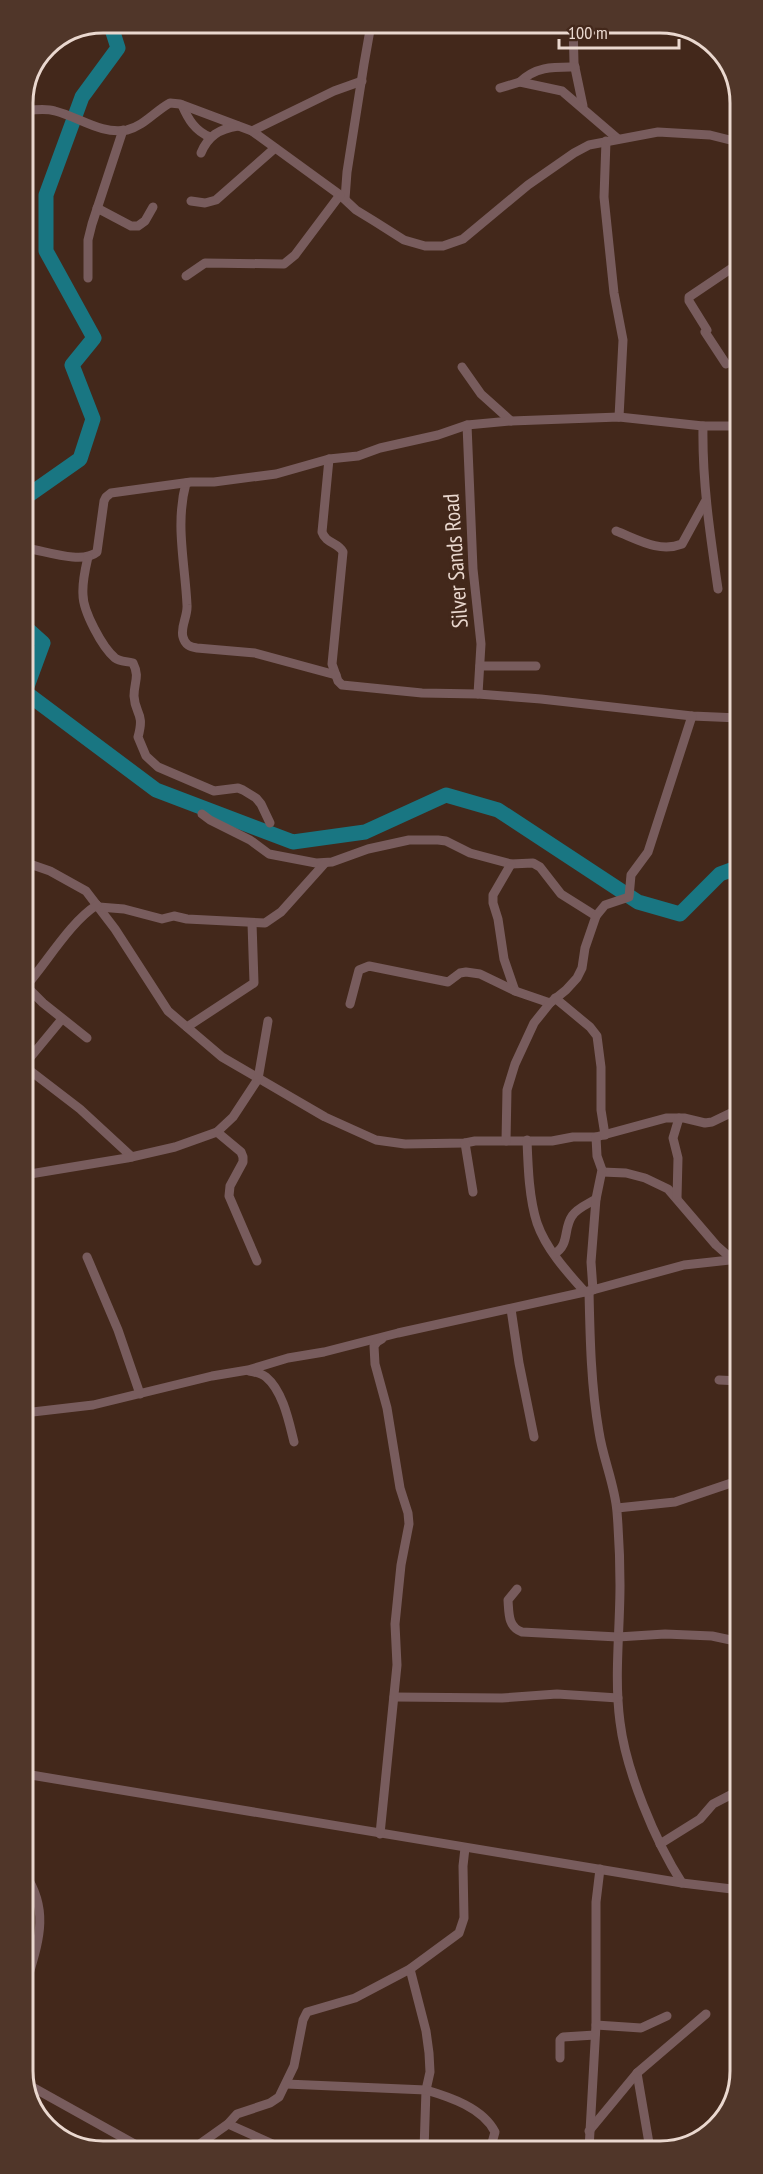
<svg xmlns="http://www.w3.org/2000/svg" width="763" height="2174" font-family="'PT Sans Narrow',sans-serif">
  <rect width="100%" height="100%" fill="#43281b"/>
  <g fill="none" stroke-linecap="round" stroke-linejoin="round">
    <g stroke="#197682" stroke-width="15">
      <polyline points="23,499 80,459 93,419 72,365 94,338 46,251 46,195 82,97 118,48 110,23"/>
      <polyline points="23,625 43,643 25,692 156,790 293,842 365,832 446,795 498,810 638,902 680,914 720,874 739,867"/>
    </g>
    <g stroke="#785c5d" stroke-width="9">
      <polyline points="573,23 574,63 583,106"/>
      <path d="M520,82C536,66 554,67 575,67"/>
      <polyline points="500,88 520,82 562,91 618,139"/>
      <path d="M182,105C188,119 195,131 210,137"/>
      <path d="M23,111C33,110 45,108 55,111C79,117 101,135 127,130C144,126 155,111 170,103L180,104L252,131L340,195L356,210L374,221L404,240L425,246H443L463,239L528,185L574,153L589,145L658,132L710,135L738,142"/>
      <polyline points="252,131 334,91 362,81"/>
      <polyline points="606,141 604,197 614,293 623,340 619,417"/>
      <path d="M201,153C208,136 219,129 238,126"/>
      <polyline points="345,199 347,172 364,64 370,30 377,23"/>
      <polyline points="191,201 205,203 216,200 275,148"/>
      <polyline points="97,208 131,226 138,226 145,221 153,207"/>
      <polyline points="186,276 205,263 284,264 295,255 340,195"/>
      <polyline points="88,278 88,240 92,224 123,130"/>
      <polyline points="726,364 705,332 707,330 689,301 689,297 738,264"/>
      <polyline points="462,367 481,394 511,421"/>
      <polyline points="467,425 473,569 481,644 478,694"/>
      <path d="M703,426C702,481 710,534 718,589"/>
      <path d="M329,459L322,532C326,544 338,542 343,552L332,664L338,681L342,685L422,693L478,694L541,699L692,716L739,718"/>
      <path d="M186,483C175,524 185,563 187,605C188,616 180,627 183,637C185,645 190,647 197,648L255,653L336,675"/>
      <path d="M616,531C637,539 659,553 682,544L705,502"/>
      <path d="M23,551L31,549C48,552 83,564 97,552L104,501L106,497L111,493L191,482H214L276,474L329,459L358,456L380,448L438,435L467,425L511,421L619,417L703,426H738"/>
      <path d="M88,557C85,570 82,582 83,595C83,611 102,647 115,658C120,662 127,661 133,663C140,677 134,682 134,696C135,715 145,712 138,737L146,756L158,767L214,791L238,788L243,790L256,798L261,804L270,823"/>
      <polyline points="480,666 536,666"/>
      <polyline points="202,814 210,820 250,840 269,854 316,863 332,862 368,849 409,840 438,840 446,841 470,853 511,864 533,863 540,867 561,894 596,916"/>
      <polyline points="24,862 50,871 86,891 115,929 168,1011 222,1057 325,1117 376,1140 405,1144 465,1143 475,1141 552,1141 573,1137 596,1137 666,1118 684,1118 705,1123 712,1122 739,1109"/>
      <polyline points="511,864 493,895 493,903 498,919 504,959 515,991"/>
      <polyline points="99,907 124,909 162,919 174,916 187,919 265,923 281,912 325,863"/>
      <polyline points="739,981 739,980"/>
      <polyline points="24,984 43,1003 87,1038"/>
      <path d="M26,986C47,962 71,921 97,905"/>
      <polyline points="555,998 590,1027 597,1036 601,1067 601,1110 605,1135"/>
      <polyline points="350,1004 359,970 369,966 448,982 460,973 466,972 480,974 515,991 550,1003"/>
      <polyline points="187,1027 254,983 252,923"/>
      <polyline points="24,1065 62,1019"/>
      <polyline points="24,1066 80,1109 132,1157"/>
      <polyline points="217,1132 241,1152 243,1157 243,1162 230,1186 229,1196 257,1261"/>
      <path d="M527,1140C528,1167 529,1198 537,1223C546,1249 567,1272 585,1292"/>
      <polyline points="506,1141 507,1090 515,1064 534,1023 550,1003 566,990 577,978 582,968 585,948 596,916 605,905 629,897 631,875 648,852 692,716"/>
      <polyline points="465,1143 473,1192"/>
      <polyline points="602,1172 626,1173 645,1178 668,1189 716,1245 733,1260"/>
      <polyline points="24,1175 127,1158 175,1147 217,1132 233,1117 258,1079 268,1021"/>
      <polyline points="677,1198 678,1158 673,1138 679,1118"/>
      <path d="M554,1254C570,1245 563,1229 572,1216C577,1208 588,1204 596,1199"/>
      <polyline points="87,1257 118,1330 140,1394"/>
      <polyline points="593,1290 591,1262 596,1199 602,1170 597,1156 596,1137"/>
      <path d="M589,1291C590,1339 591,1386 599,1432C603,1459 615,1485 617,1512C619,1537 620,1561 620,1585C620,1631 614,1677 620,1722C626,1771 655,1841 682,1883"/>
      <polyline points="511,1309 519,1363 534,1437"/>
      <path d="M249,1371C255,1372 261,1373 266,1377C283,1391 289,1422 294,1442"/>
      <polyline points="719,1380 740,1381"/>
      <polyline points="24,1413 93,1405 212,1376 248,1370 288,1358 324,1352 398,1333 589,1291 684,1265 739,1259"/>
      <polyline points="617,1508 675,1502 740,1480"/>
      <path d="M517,1589L508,1600C509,1614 508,1627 522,1632L618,1637L665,1634L712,1636L740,1642"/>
      <polyline points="394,1697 502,1698 557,1694 618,1698"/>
      <polyline points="25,1774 682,1883 740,1890"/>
      <polyline points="380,1834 397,1665 395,1624 401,1565 409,1524 408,1513 400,1488 387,1408 375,1364 374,1346 377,1342 382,1339"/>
      <polyline points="660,1844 700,1819 713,1804 740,1790"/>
      <path d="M25,1874C52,1914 36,1947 25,1988"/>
      <polyline points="410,1969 426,2031 429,2053 430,2072 426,2090 424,2150"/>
      <polyline points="596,2025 641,2028 667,2016"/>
      <polyline points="560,2058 560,2040 563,2037 595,2035"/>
      <polyline points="637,2073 650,2149"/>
      <polyline points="25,2083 147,2151"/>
      <path d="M286,2084L426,2090C450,2097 483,2108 495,2132L490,2150"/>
      <polyline points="228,2124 286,2150"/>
      <polyline points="589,2131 637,2073 706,2014"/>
      <polyline points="589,2149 596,2025 596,1902 600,1869"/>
      <polyline points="190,2151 228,2124 237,2114 270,2103 279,2097 294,2066 303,2020 307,2012 355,1998 410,1969 459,1933 464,1918 463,1866 465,1848"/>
    </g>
  </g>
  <g text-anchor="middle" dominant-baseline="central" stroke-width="6" stroke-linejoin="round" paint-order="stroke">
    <g font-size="22" fill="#ead8cf" stroke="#43281b">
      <text transform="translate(455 561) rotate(-94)">Silver Sands Road</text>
    </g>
  </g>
  <path d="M0 0H763V2174H0ZM103 33H660A70 70 0 0 1 730 103V2071A70 70 0 0 1 660 2141H103A70 70 0 0 1 33 2071V103A70 70 0 0 1 103 33Z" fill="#503629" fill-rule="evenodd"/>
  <path fill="none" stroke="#ead8cf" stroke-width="3" d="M103 33H660A70 70 0 0 1 730 103V2071A70 70 0 0 1 660 2141H103A70 70 0 0 1 33 2071V103A70 70 0 0 1 103 33Z"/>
  <path d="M559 39v9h120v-9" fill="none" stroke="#ead8cf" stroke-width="3"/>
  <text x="568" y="39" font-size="18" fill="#ead8cf" stroke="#43281b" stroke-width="4.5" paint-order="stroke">100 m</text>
</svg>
